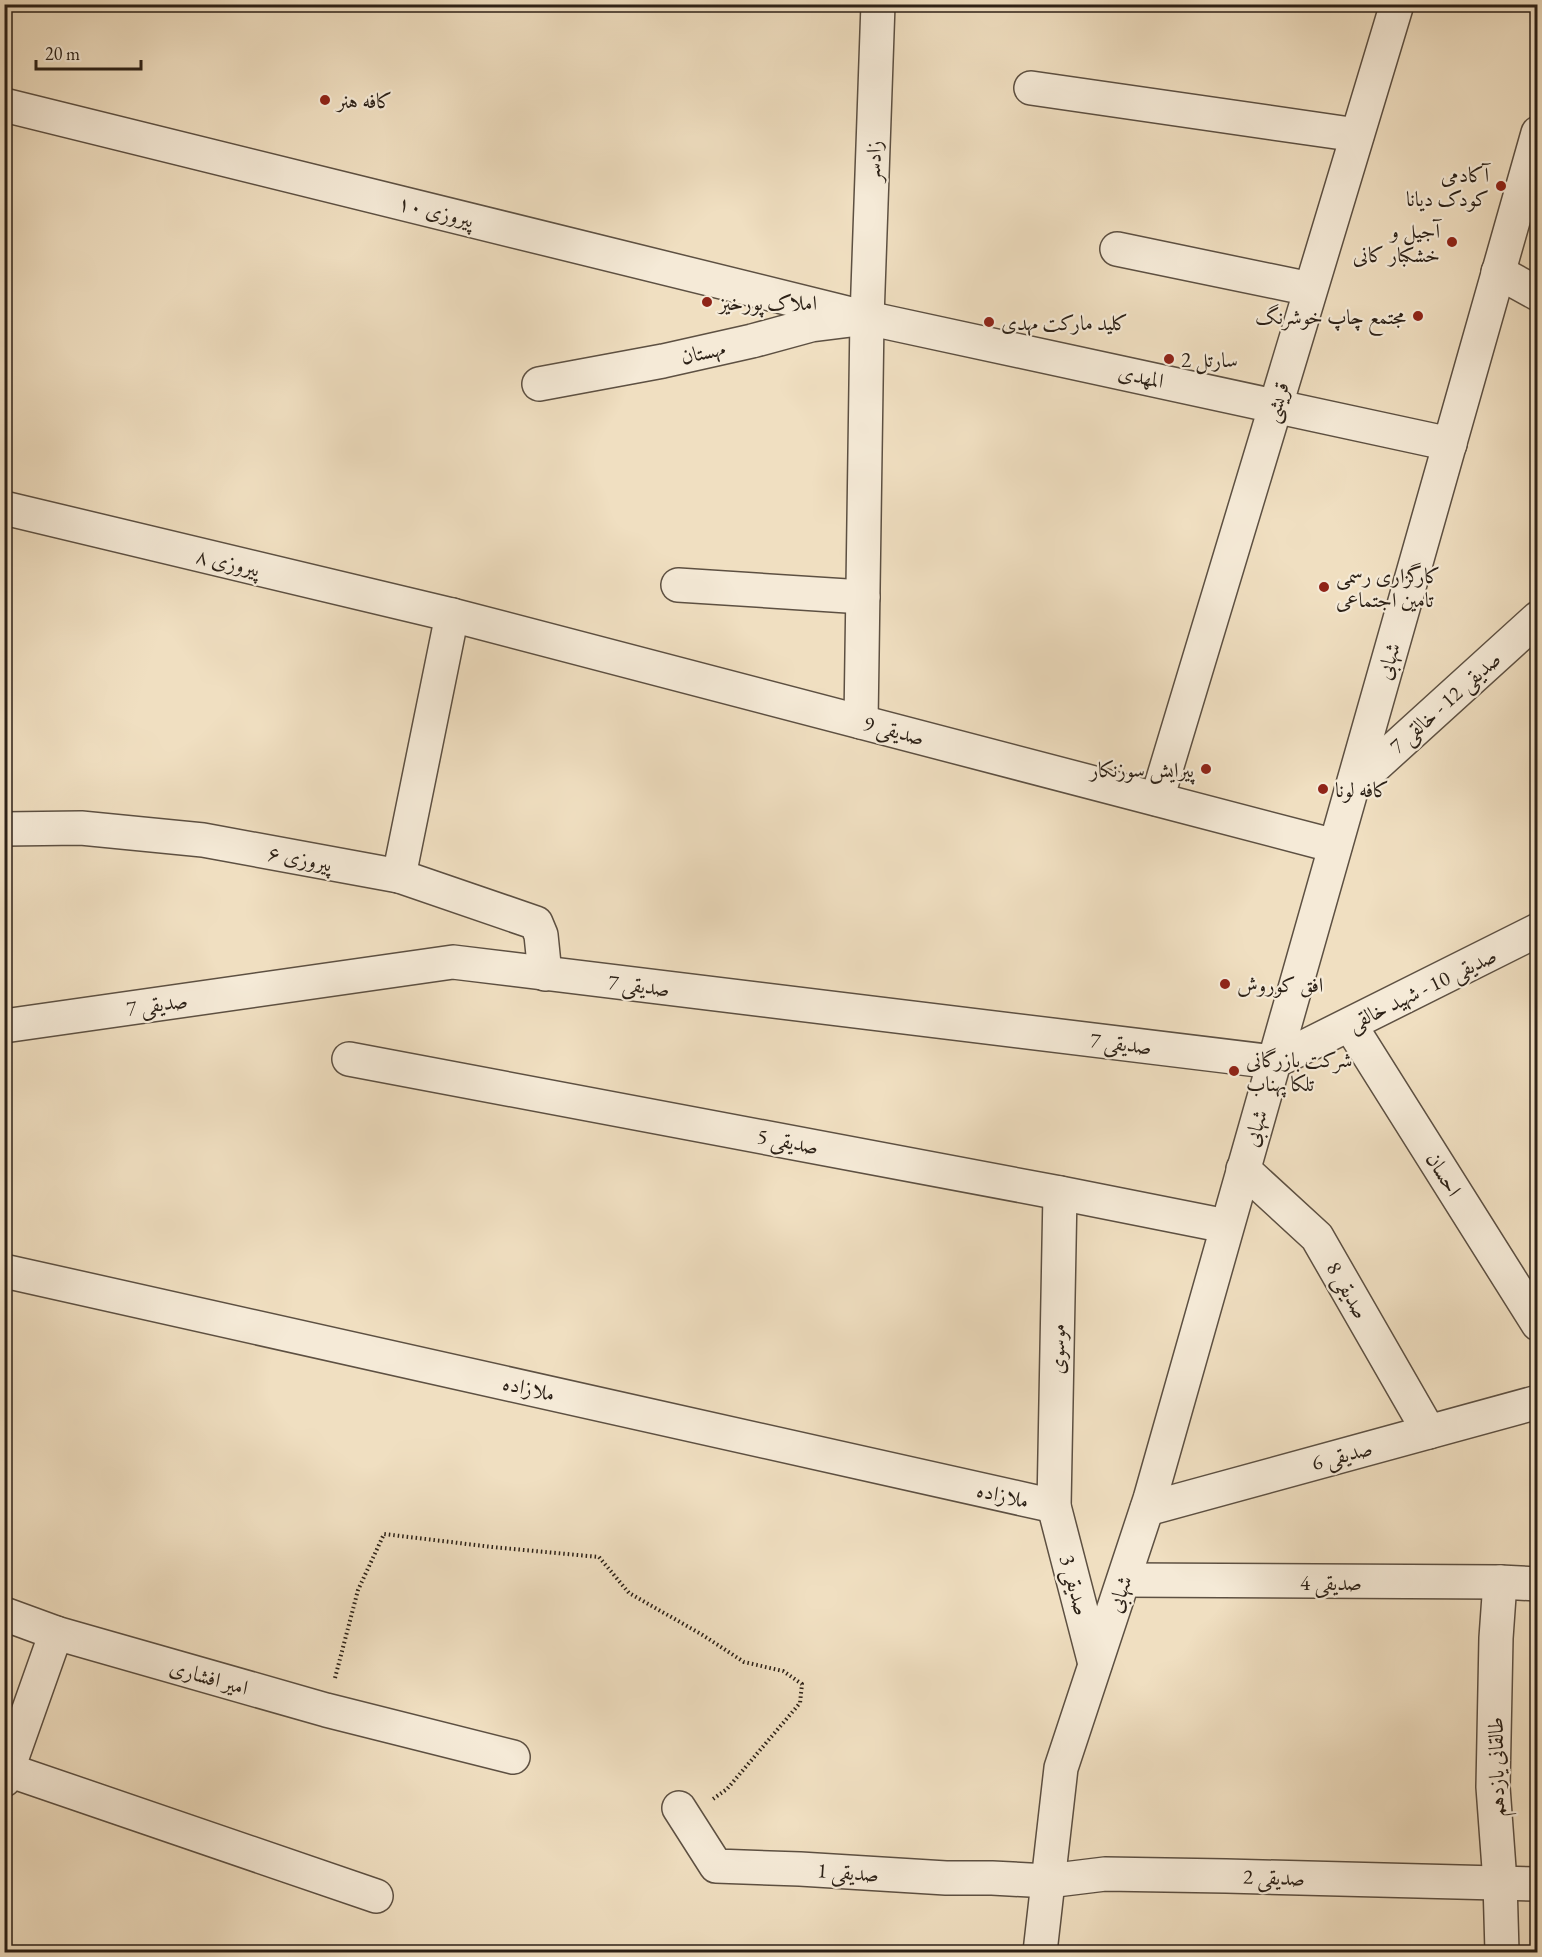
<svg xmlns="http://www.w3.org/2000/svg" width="1542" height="1957" font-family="'EB Garamond',Amiri,serif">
  <rect width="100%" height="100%" fill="#f0dfc1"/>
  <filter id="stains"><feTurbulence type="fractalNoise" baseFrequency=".00333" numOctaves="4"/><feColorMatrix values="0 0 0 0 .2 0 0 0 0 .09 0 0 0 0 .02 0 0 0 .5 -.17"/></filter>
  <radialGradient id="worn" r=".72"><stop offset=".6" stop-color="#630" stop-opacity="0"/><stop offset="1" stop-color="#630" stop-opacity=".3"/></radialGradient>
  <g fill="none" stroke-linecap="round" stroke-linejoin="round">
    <g stroke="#5d5042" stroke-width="36">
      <g id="minor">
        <polyline points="1031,88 1357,135"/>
        <polyline points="4,105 867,318 1450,444"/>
        <polyline points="1117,249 1310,289"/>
        <polyline points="1498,272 1538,294"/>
        <polyline points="539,384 663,361 752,341 811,325 851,320"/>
        <polyline points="4,508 452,615 1335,846"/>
        <polyline points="678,585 863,597"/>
        <polyline points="861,722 867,318 878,4"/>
        <polyline points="1353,786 1538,618"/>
        <polyline points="1157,799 1397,4"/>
        <polyline points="4,829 81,828 203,840 399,876 536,923 541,935 545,974"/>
        <polyline points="399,876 452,615"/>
        <polyline points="1350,1025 1538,1324"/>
        <polyline points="4,1026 453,962 1274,1062 1538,930"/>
        <polyline points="349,1059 1060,1193 1226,1226"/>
        <polyline points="1243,1169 1317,1237 1429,1432"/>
        <polyline points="1060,1193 1054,1506 1095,1664"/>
        <polyline points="4,1271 1054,1506"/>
        <polyline points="1147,1509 1538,1402"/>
        <polyline points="1124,1580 1500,1582 1538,1584"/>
        <polyline points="1500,1582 1496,1638 1493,1787 1500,1882 1502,1952"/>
        <polyline points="4,1614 56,1633"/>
        <polyline points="8,1770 376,1896"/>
        <polyline points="4,1780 56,1633 326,1710 513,1757"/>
        <polyline points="679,1808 716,1866 800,1869 946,1878 992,1878 1048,1881 1105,1874 1226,1876 1538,1884"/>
        <polyline points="1040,1952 1061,1768 1150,1499 1538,133"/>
      </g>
    </g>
    <polyline stroke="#2c2117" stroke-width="4" stroke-dasharray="1.5 3" stroke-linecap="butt" points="335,1678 358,1590 384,1534 492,1547 599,1557 629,1593 701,1634 744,1662 783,1671 802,1684 800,1703 727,1789 713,1799"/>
    <use href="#minor" stroke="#f5ead7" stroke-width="33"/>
  </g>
  <g fill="#8f2418" stroke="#f5ead7" stroke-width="2">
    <circle cx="325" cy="100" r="6"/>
    <circle cx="1501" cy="186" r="6"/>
    <circle cx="1452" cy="242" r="6"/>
    <circle cx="707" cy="302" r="6"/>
    <circle cx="1418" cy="316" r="6"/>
    <circle cx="989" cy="322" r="6"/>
    <circle cx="1169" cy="359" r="6"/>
    <circle cx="1324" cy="587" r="6"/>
    <circle cx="1206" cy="769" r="6"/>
    <circle cx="1323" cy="789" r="6"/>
    <circle cx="1225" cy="984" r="6"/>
    <circle cx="1234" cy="1071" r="6"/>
  </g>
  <g text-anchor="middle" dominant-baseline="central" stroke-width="4.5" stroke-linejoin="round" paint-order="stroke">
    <g font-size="21" fill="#2c2117" stroke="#f5ead7" text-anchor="start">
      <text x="337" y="100">کافه هنر</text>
      <text x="1489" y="174" text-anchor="end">آکادمی<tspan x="1489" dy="24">کودک دیانا</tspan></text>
      <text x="1440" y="230" text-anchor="end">آجیل و<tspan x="1440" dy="24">خشکبار کانی</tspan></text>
      <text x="719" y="302">املاک پورخیز</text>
      <text x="1406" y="316" text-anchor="end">مجتمع چاپ خوشرنگ</text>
      <text x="1001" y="322">کلید مارکت مهدی</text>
      <text x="1181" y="359">سارتل 2</text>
      <text x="1336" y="575">کارگزاری رسمی<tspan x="1336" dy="24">تامین اجتماعی</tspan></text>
      <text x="1194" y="769" text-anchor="end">پیرایش سوزنکار</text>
      <text x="1335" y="789">کافه لونا</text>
      <text x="1237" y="984">افق کوروش</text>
      <text x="1246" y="1059">شرکت بازرگانی<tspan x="1246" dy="24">تلکا پهناب</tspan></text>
    </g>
    <g font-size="21" fill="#2c2117" stroke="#f5ead7">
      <text transform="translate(873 161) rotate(-88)">زادسر</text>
      <text transform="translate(436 211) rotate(14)">پیروزی ١٠</text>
      <text transform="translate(703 352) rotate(-12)">مهستان</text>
      <text transform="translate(1141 376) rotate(12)">المهدی</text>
      <text transform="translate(1276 402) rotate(-73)">قریشی</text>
      <text transform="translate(228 562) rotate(13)">پیروزی ٨</text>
      <text transform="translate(1388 661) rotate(-74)">شهابی</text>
      <text transform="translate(1445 702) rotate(-42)">صدیقی 12 - خالقی 7</text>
      <text transform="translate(894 730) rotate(15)">صدیقی 9</text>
      <text transform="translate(300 858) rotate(11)">پیروزی ۶</text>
      <text transform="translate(639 985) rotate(7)">صدیقی 7</text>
      <text transform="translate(1422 989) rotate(-26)">صدیقی 10 - شهید خالقی</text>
      <text transform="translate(157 1004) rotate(-8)">صدیقی 7</text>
      <text transform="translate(1121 1043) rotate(7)">صدیقی 7</text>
      <text transform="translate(1255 1128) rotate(-74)">شهابی</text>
      <text transform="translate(788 1141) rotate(11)">صدیقی 5</text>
      <text transform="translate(1444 1174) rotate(58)">احسان</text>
      <text transform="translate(1348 1290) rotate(60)">صدیقی 8</text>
      <text transform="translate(1057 1349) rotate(-89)">موسوی</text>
      <text transform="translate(529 1388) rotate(13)">ملازاده</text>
      <text transform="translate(1342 1455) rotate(-15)">صدیقی 6</text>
      <text transform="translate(1003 1495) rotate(13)">ملازاده</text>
      <text x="1331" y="1582">صدیقی 4</text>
      <text transform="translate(1075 1585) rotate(75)">صدیقی 3</text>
      <text transform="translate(1119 1594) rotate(-72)">شهابی</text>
      <text transform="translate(209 1677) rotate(16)">امیر افشاری</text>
      <text transform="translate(1496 1767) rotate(-91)">طالقانی یازدهم</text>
      <text transform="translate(848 1872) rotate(4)">صدیقی 1</text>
      <text transform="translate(1274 1877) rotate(2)">صدیقی 2</text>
    </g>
  </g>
  <rect width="1542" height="1957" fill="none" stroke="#f0dfc1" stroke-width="24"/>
  <rect x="6" y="6" width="1530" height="1945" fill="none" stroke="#2c2117" stroke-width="3"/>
  <rect x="12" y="12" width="1518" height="1933" fill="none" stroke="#2c2117" stroke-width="1.5"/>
  <path d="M36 60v9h105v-9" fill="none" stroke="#2c2117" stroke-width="3"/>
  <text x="45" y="60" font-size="18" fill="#2c2117" stroke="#f5ead7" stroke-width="4.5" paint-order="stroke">20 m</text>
  <rect width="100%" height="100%" filter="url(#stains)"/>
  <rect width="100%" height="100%" fill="url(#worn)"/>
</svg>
